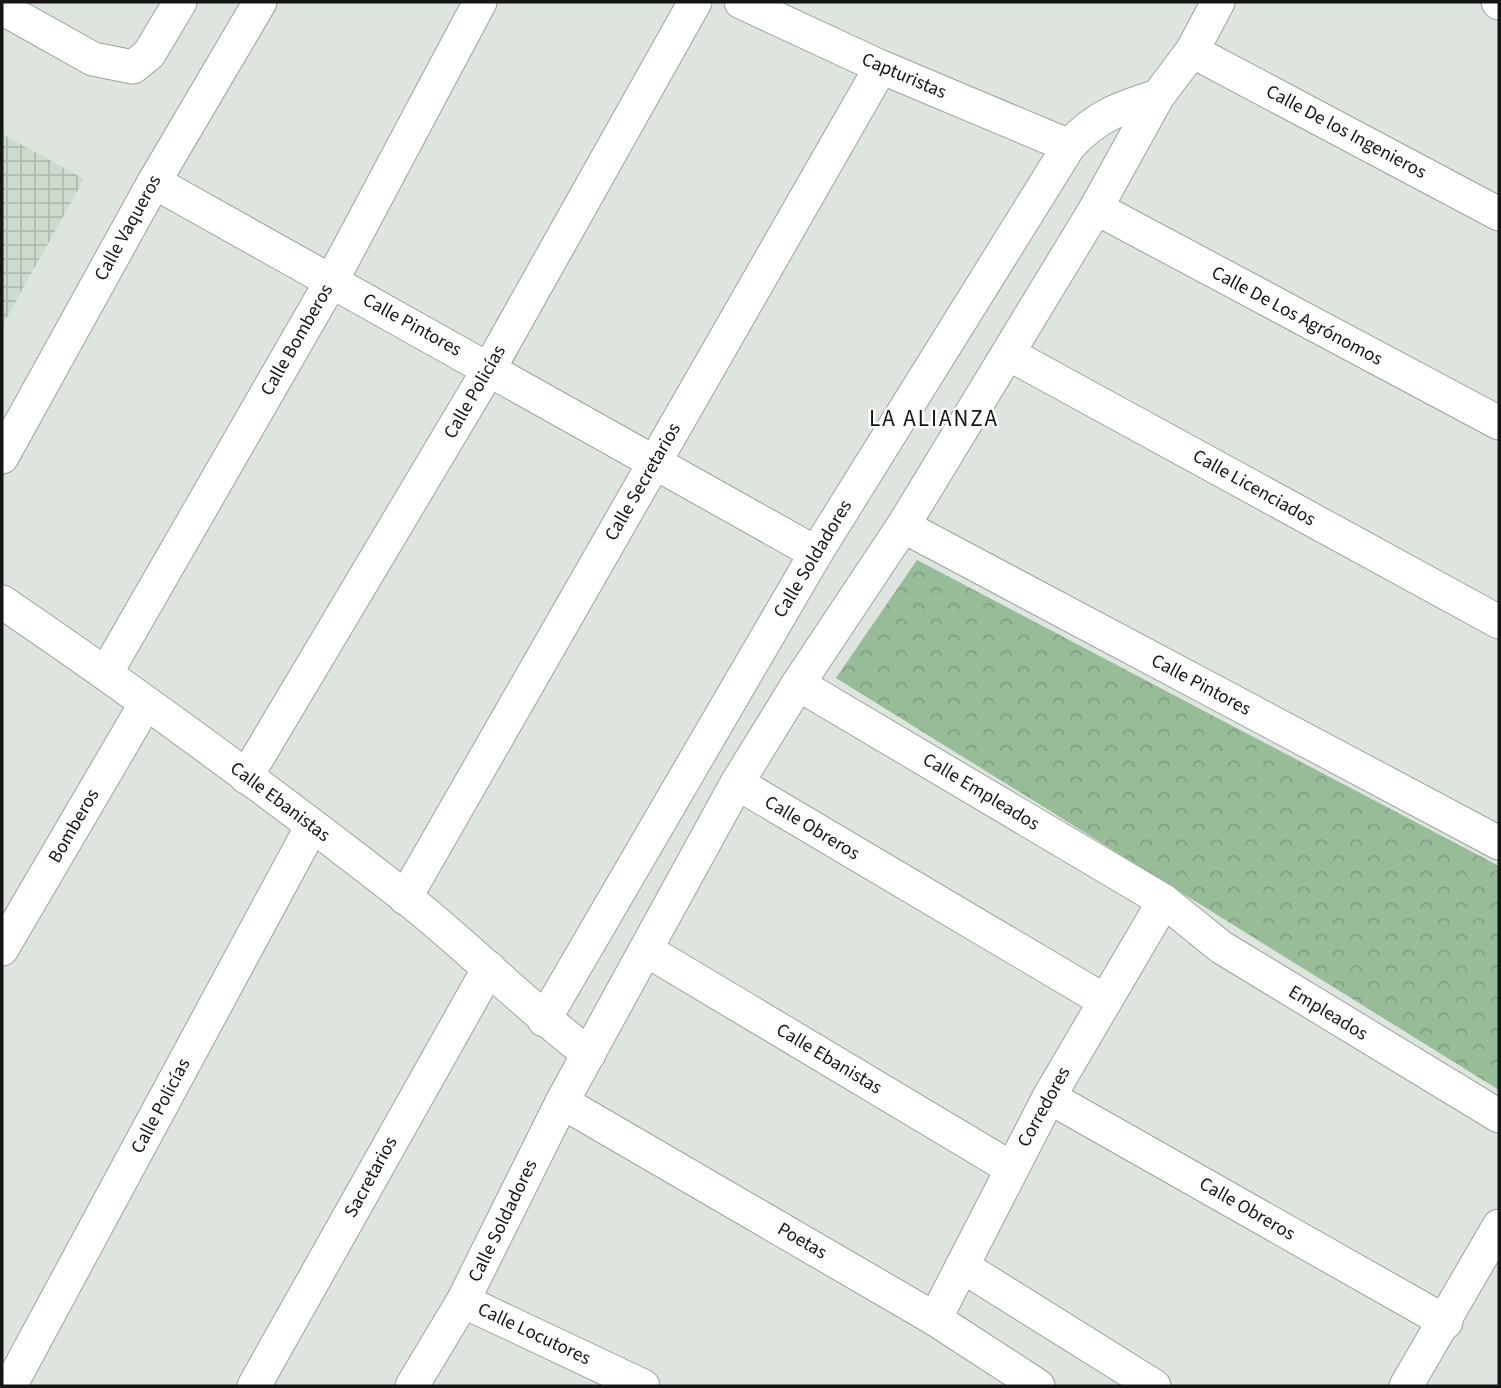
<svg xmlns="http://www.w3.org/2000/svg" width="1501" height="1388" font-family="'Source Sans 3',sans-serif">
  <defs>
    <pattern id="industrial-grid" width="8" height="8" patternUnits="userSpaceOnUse" patternTransform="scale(1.75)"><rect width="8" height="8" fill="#cddace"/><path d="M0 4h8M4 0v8" fill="none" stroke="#afbab0"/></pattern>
    <pattern id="forest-crowns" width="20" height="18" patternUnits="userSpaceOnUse" patternTransform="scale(1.75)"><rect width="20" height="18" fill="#96bc98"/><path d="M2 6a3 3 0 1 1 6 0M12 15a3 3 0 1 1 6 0" fill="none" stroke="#80a182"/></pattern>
  </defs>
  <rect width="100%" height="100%" fill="#dee5de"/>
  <polygon fill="url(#industrial-grid)" points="2,134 84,179 2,326"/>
  <polygon fill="url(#forest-crowns)" points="917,560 1499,866 1499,1090 836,678"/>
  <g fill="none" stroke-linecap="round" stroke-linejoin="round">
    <g stroke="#9da39d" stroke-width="35">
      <g id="street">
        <polyline points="741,2 881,67 1069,146"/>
        <polyline points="1498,2 1499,3"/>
        <polyline points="2,8 93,59 133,67 149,54 180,2"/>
        <polyline points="1192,51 1499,214"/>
        <polyline points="154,182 816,553"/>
        <polyline points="1096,208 1499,423"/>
        <polyline points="1009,354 1499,622"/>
        <polyline points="2,457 154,182 260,2"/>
        <polyline points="903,526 1499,843"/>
        <path d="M2,602C139,695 273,794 404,896C468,946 524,1005 589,1054"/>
        <polyline points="106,673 332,280 480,2"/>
        <polyline points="798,684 1164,901 1221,947 1499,1116"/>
        <polyline points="246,777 489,369 695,2"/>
        <polyline points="737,783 1105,1001"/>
        <polyline points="405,898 881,67"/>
        <polyline points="2,949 146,703"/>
        <polyline points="648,951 1011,1168"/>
        <path d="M544,1020L816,553L1069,146C1096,116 1120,108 1158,96"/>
        <polyline points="1049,1097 1446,1322"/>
        <polyline points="562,1102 935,1319 1038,1386"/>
        <polyline points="962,1266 1154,1386"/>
        <polyline points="463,1301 643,1386"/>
        <polyline points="935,1319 1049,1097 1164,901"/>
        <polyline points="10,1386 312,826"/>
        <polyline points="254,1386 489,968"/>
        <polyline points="412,1386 463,1301 562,1102 737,783 798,684 903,526 1096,208 1158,96 1192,51 1218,2"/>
        <polyline points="1406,1386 1499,1226"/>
      </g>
    </g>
    <use href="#street" stroke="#fff" stroke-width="33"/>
  </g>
  <g text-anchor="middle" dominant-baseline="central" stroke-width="5" stroke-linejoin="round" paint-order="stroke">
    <g font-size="19" fill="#131613" stroke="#fff">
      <text transform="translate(904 76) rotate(23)">Capturistas</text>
      <text transform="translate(1346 132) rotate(28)">Calle De los Ingenieros</text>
      <text transform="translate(128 228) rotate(-61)">Calle Vaqueros</text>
      <text transform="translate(1297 316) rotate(28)">Calle De Los Agrónomos</text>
      <text transform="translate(412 325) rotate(29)">Calle Pintores</text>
      <text transform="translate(297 340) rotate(-60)">Calle Bomberos</text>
      <text transform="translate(475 392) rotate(-60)">Calle Policías</text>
      <text transform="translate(643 482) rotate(-60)">Calle Secretarios</text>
      <text transform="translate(1254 488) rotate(29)">Calle Licenciados</text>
      <text transform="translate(813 559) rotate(-59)">Calle Soldadores</text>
      <text transform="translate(1201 685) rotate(28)">Calle Pintores</text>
      <text transform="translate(981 792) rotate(31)">Calle Empleados</text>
      <text transform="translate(280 802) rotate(37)">Calle Ebanistas</text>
      <text transform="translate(74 826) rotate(-60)">Bomberos</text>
      <text transform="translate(812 828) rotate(31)">Calle Obreros</text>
      <text transform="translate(1328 1013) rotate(31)">Empleados</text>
      <text transform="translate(829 1059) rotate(31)">Calle Ebanistas</text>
      <text transform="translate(161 1106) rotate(-62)">Calle Policías</text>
      <text transform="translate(1044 1107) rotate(-61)">Corredores</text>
      <text transform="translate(371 1177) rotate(-61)">Sacretarios</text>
      <text transform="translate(1247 1209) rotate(30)">Calle Obreros</text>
      <text transform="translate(503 1221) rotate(-64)">Calle Soldadores</text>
      <text transform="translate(802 1241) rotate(30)">Poetas</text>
      <text transform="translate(534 1334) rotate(25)">Calle Locutores</text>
    </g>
    <g font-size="23" letter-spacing="2" fill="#131613" stroke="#fff">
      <text x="934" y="418">LA ALIANZA</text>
    </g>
  </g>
  <rect width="1501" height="1388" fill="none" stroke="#131613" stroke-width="7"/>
</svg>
